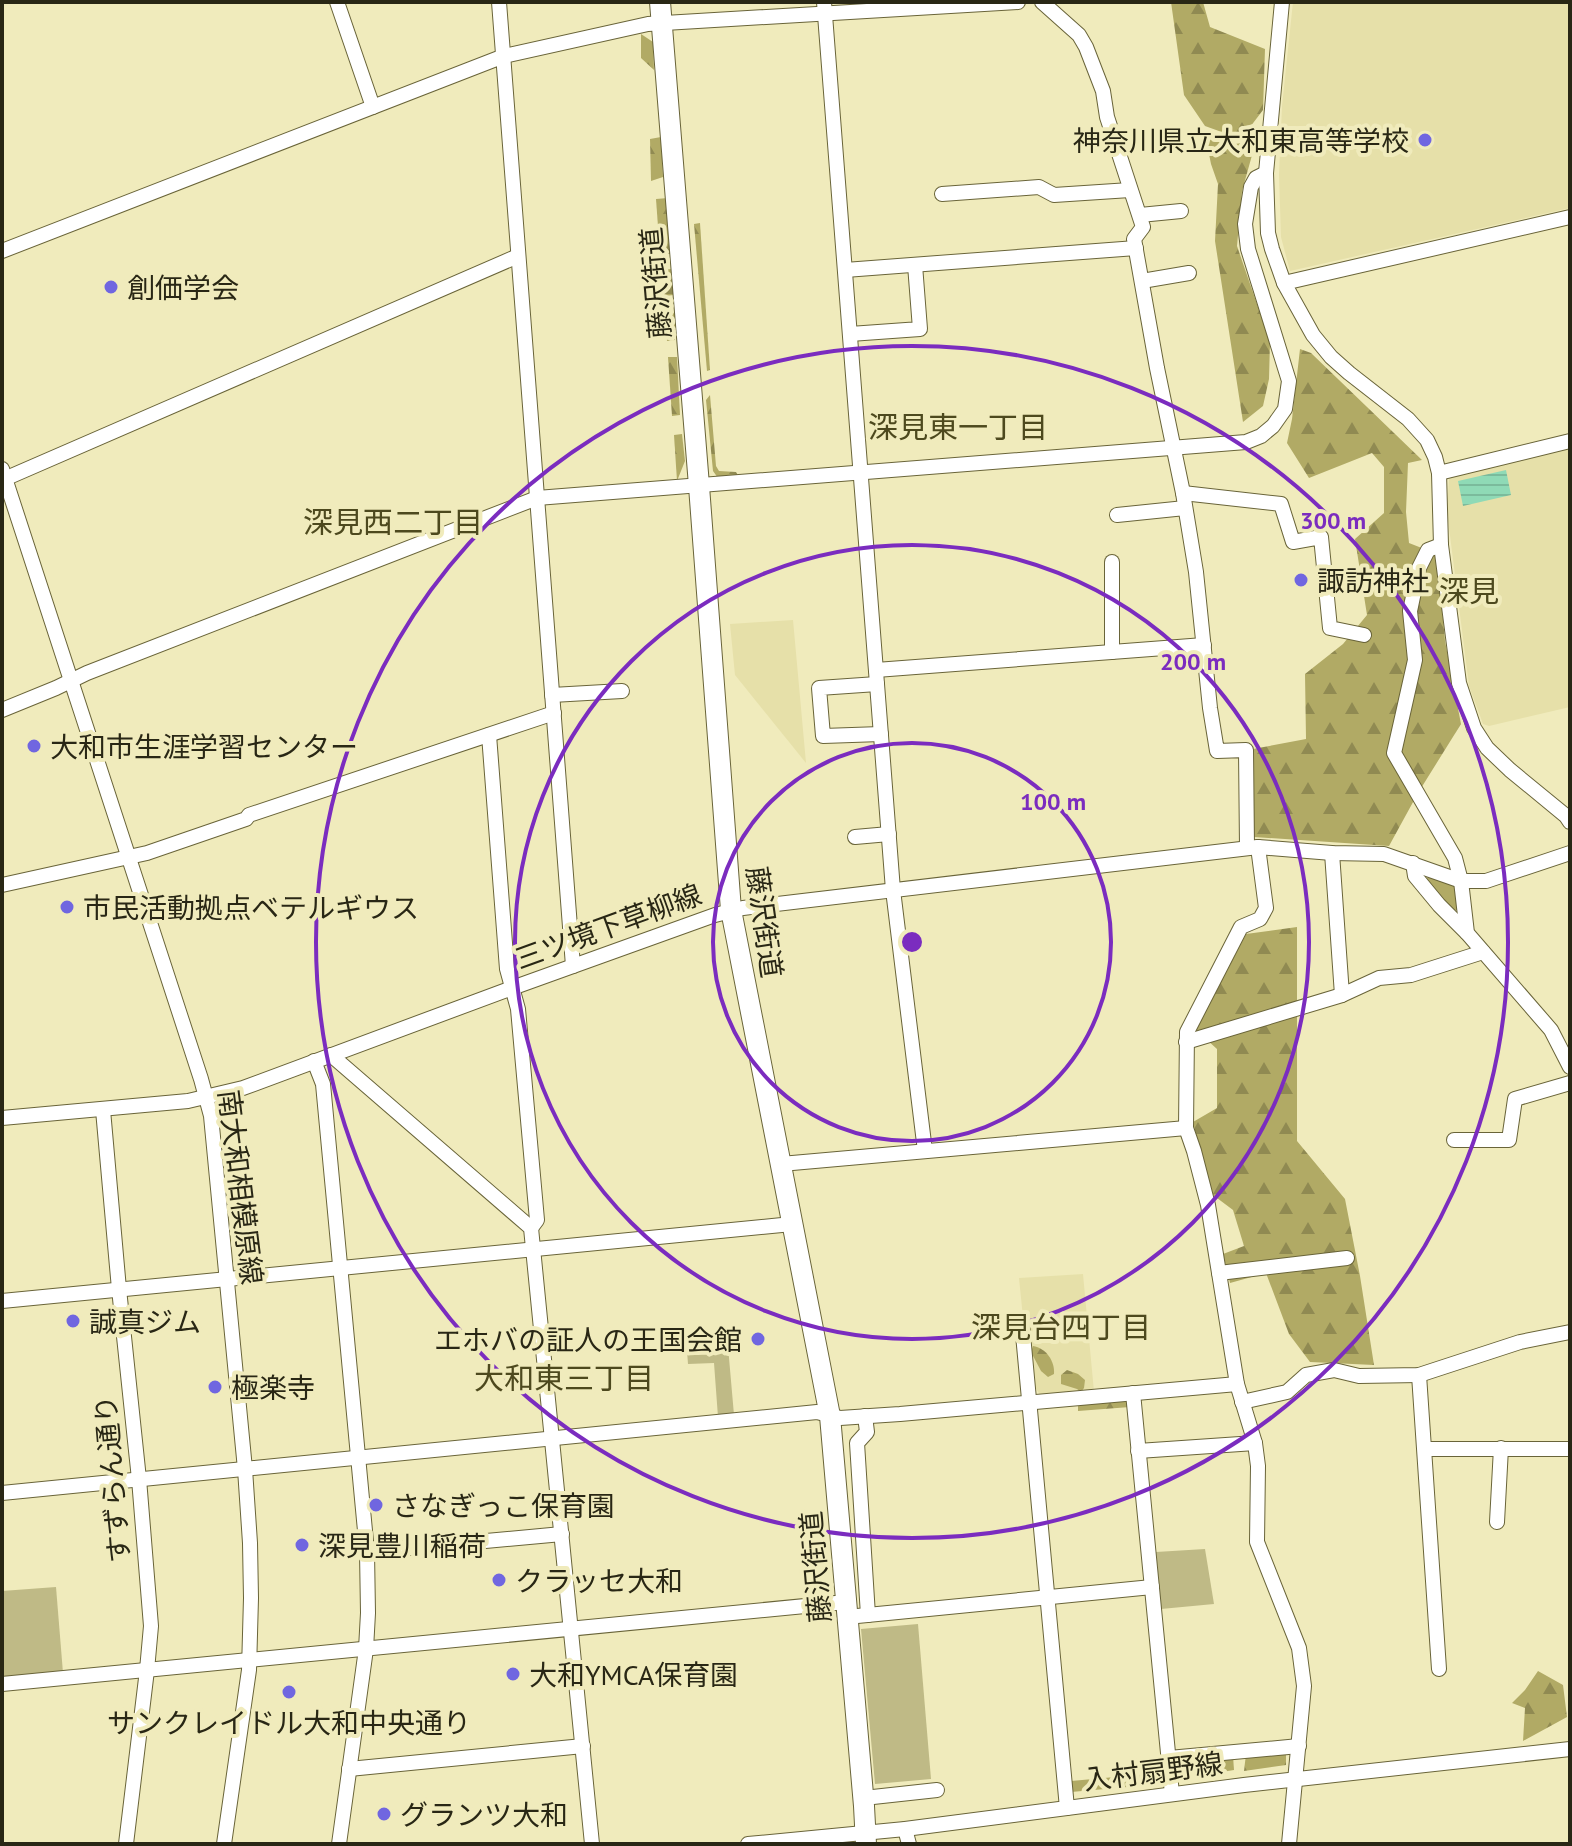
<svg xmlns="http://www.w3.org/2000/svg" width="1572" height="1846" font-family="'PT Sans','Noto Sans JP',sans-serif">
  <defs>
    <pattern id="forest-firs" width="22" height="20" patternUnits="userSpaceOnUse" patternTransform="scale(2)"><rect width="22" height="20" fill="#b1aa65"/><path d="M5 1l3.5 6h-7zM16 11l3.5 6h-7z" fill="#908a52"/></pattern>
    <pattern id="water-rules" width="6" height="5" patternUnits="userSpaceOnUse" patternTransform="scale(2)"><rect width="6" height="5" fill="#8fdab6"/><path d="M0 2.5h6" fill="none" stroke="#7bbb9c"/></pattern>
  </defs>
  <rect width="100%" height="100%" fill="#f0ebbc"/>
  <g fill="#e6e0a9">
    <polygon points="1293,2 1570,2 1570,208 1290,271 1281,237 1279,175 1282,106"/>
    <polygon points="1570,446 1570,707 1489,726 1483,724 1469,686 1447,512 1449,479 1452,474"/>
    <polygon points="793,620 806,763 735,675 730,624"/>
    <polygon points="1083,1274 1094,1392 1040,1395 1029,1377 1019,1278"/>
  </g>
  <g fill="url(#forest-firs)">
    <polygon points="1171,2 1203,2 1210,27 1265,49 1263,110 1241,139 1205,126 1184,95"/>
    <polygon points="641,34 653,42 654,70 641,58"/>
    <polygon points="661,137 663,177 651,181 650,139"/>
    <polygon points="1206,139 1235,144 1256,141 1242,191 1237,246 1270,342 1269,379 1263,406 1243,422 1215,241 1218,184 1211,164"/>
    <polygon points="668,198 671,254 660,254 656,199"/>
    <polygon points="700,223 710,370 707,371 694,224"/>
    <polygon points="672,269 674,295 664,296 662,270"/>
    <polygon points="666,312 675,313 675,340 667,341"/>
    <polygon points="1300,349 1311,353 1422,460 1408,463 1406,512 1409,543 1437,554 1445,641 1461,724 1418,793 1389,846 1254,837 1253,749 1306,739 1305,674 1343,644 1367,615 1355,539 1384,513 1384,467 1372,453 1309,478 1287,443 1292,419"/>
    <polygon points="668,357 677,357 680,415 672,416"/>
    <polygon points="710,395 716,466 719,471 736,472 739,477 718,478 713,471 706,400"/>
    <polygon points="682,434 685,461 677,481 674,435"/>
    <polygon points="1430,877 1455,885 1458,910 1452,910 1427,882 1426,878"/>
    <polygon points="1297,927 1297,1141 1345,1199 1360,1276 1374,1365 1310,1362 1289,1334 1266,1273 1230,1283 1223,1254 1244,1246 1233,1210 1209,1192 1193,1122 1217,1108 1217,1049 1196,1030 1246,934"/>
    <path d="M1033,1346C1046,1348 1055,1361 1054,1374L1048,1377L1041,1371L1031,1352Z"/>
    <polygon points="1067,1370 1078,1374 1085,1380 1084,1388 1081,1392 1077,1389 1061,1384 1061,1375"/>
    <polygon points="1129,1397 1130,1407 1078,1411 1078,1401"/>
    <polygon points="1538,1671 1563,1685 1567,1717 1523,1741 1525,1708 1512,1703 1525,1690"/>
    <polygon points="1286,1752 1286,1765 1244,1771 1246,1754"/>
    <polygon points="1233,1756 1234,1770 1179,1779 1177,1763"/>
    <polygon points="1159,1773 1162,1784 1071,1792 1071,1781"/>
  </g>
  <g fill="#bfba86">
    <polygon points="727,1335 734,1415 718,1417 714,1363 688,1364 686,1338"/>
    <polygon points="1205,1549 1214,1604 1161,1609 1156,1552"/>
    <polygon points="56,1587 63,1673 3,1678 2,1591"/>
    <polygon points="918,1624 931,1779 875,1784 861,1629"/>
  </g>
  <polygon fill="url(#water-rules)" points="1506,470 1511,495 1463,506 1458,481"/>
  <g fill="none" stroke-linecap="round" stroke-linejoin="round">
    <g stroke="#696439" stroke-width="16">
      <g id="minor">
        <polyline points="337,2 373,107"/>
        <polyline points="499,2 573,966"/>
        <polyline points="824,2 893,890 925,1151"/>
        <polyline points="1042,2 1079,35 1086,47 1103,91 1107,117 1143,227 1134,239 1157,368 1183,493 1196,572 1210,708 1217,751 1246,750 1247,847"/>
        <polyline points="1282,2 1266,173 1268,233 1272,249 1284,283 1313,335 1331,357 1349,373 1408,419 1427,440 1435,457 1439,473 1441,545 1459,683 1474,728 1487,748 1510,770 1566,816 1570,822"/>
        <polyline points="942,194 1039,187 1054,195 1130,190"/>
        <polyline points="1140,215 1181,211"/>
        <polyline points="2,251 504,56 648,24 1018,2"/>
        <polyline points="845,270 1136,248"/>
        <polyline points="1142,281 1189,273"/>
        <polyline points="1284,283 1570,217"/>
        <polyline points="850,334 920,329 915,265"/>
        <polyline points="2,469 201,1079 211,1116 245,1469 250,1543 251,1598 249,1670 224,1844"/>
        <polyline points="1439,473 1570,441"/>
        <polyline points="2,480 518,256"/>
        <polyline points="1183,493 1281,504 1293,542 1321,537 1330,628 1364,635"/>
        <polyline points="1117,515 1185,508"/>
        <polyline points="1441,545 1428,550 1419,568 1410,611 1415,660 1394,753 1455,858 1461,881 1467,933 1551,1030 1570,1067"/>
        <polyline points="1112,562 1112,652"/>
        <polyline points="876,670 1204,645"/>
        <polyline points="877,684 819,688 823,736 881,734"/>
        <polyline points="552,695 622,691"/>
        <polyline points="2,710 56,688 87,673 537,498 1246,442 1261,436 1273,426 1285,409 1289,381 1248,249 1245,224 1251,187 1256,178 1266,173"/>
        <polyline points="489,735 507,969 518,1009 537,1220 531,1228"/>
        <polyline points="855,837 889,834"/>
        <polyline points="1258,847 1266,908 1260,919 1241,927 1187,1032 1186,1128 1194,1151 1208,1205 1237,1384 1255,1443 1258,1466 1257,1542 1299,1648 1304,1686 1289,1844"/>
        <polyline points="1332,853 1342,995 1379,978 1411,975 1483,952"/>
        <polyline points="1413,863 1415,876 1439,905 1467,933"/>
        <polyline points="2,885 147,853 246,819 249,815 554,713"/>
        <polyline points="1186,1042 1342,995"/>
        <polyline points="331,1055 531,1228 592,1844"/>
        <polyline points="314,1061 323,1084 367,1552 368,1613 366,1649 339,1844"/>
        <polyline points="103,1110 119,1289 139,1479 151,1626 147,1670 126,1844"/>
        <polyline points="2,1118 188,1101 243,1088 512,988 715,915 743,908 1258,847 1332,853 1384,854 1461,881 1486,881 1570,853"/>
        <polyline points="1454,1140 1509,1140 1515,1099 1570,1083"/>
        <polyline points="781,1164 1186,1128"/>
        <polyline points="1219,1273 1347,1258"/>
        <polyline points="2,1301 792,1224"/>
        <polyline points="1022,1324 1067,1808"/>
        <polyline points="1419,1375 1439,1669"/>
        <polyline points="1133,1393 1172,1794"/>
        <polyline points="1242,1402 1287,1392 1306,1375 1334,1370 1359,1376 1419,1375 1520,1342 1570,1332"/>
        <polyline points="865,1416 867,1432 857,1443 868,1615"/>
        <polyline points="1425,1449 1570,1449"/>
        <polyline points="1138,1451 1255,1443"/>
        <polyline points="2,1493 817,1412 840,1418 900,1414 1237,1384"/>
        <polyline points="1497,1522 1501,1448"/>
        <polyline points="367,1552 562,1534"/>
        <polyline points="847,1617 1152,1587"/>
        <polyline points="2,1684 846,1602"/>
        <polyline points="1169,1758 1299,1746"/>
        <polyline points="349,1769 583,1746"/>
        <polyline points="873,1797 937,1790"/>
        <polyline points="905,1829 909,1844"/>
        <polyline points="748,1844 905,1829 1244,1785 1570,1749"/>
      </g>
    </g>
    <g stroke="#696439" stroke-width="22">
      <polyline id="highway" points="660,2 698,473 731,910 830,1416 864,1806 866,1844"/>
    </g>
    <use href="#minor" stroke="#fff" stroke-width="14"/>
    <use href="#highway" stroke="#fff" stroke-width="20"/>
  </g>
  <g fill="none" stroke="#7b2cbf" stroke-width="4">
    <circle cx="912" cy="942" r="199"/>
    <circle cx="912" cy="942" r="397"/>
    <circle cx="912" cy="942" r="596"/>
  </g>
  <g fill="#7066e0" stroke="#f0ebbc" stroke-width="3">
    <circle cx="1425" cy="140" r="8"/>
    <circle cx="111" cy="287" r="8"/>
    <circle cx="1301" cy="580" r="8"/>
    <circle cx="34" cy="746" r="8"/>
    <circle cx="67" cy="907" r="8"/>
    <circle cx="73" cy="1321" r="8"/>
    <circle cx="758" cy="1339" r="8"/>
    <circle cx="215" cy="1387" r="8"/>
    <circle cx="376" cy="1505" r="8"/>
    <circle cx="302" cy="1545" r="8"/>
    <circle cx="499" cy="1580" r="8"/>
    <circle cx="513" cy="1674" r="8"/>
    <circle cx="289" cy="1692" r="8"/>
    <circle cx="384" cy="1814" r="8"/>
  </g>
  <g text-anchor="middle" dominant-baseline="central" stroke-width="8" stroke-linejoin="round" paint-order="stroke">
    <g font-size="28" fill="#292715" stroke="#f0ebbc" text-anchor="start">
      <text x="1409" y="140" text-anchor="end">神奈川県立大和東高等学校</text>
      <text x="127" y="287">創価学会</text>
      <text x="1317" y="580">諏訪神社</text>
      <text x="50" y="746">大和市生涯学習センター</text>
      <text x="83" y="907">市民活動拠点ベテルギウス</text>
      <text x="89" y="1321">誠真ジム</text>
      <text x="742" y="1339" text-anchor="end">エホバの証人の王国会館</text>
      <text x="231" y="1387">極楽寺</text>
      <text x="392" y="1505">さなぎっこ保育園</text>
      <text x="318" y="1545">深見豊川稲荷</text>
      <text x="515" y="1580">クラッセ大和</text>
      <text x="529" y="1674">大和YMCA保育園</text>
      <text x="289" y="1722" text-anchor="middle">サンクレイドル大和中央通り</text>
      <text x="400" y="1814">グランツ大和</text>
    </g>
    <g font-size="28" fill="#292715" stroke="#f0ebbc">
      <text transform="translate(655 283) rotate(-95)">藤沢街道</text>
      <text transform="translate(765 922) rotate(82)">藤沢街道</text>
      <text transform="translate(608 926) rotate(-20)">三ツ境下草柳線</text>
      <text transform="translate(241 1187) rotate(83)">南大和相模原線</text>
      <text transform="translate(112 1479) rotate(-95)">すずらん通り</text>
      <text transform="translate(815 1567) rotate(-95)">藤沢街道</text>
      <text transform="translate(1153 1771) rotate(-7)">入村扇野線</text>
    </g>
    <g font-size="30" fill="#4d491e" stroke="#f0ebbc">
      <text x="958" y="426">深見東一丁目</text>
      <text x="393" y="521">深見西二丁目</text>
      <text x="1469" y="590">深見</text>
      <text x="1061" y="1326">深見台四丁目</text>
      <text x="564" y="1377">大和東三丁目</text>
    </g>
  </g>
  <circle cx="912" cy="942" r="12" fill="#7b2cbf" stroke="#f0ebbc" stroke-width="4"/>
  <g font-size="24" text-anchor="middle" font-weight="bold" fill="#7b2cbf" stroke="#f0ebbc" stroke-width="8" stroke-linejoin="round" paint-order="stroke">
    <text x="1333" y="529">300 m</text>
    <text x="1193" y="670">200 m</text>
    <text x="1053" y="810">100 m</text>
  </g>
  <rect width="1572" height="1846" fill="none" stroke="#292715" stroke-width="8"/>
</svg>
